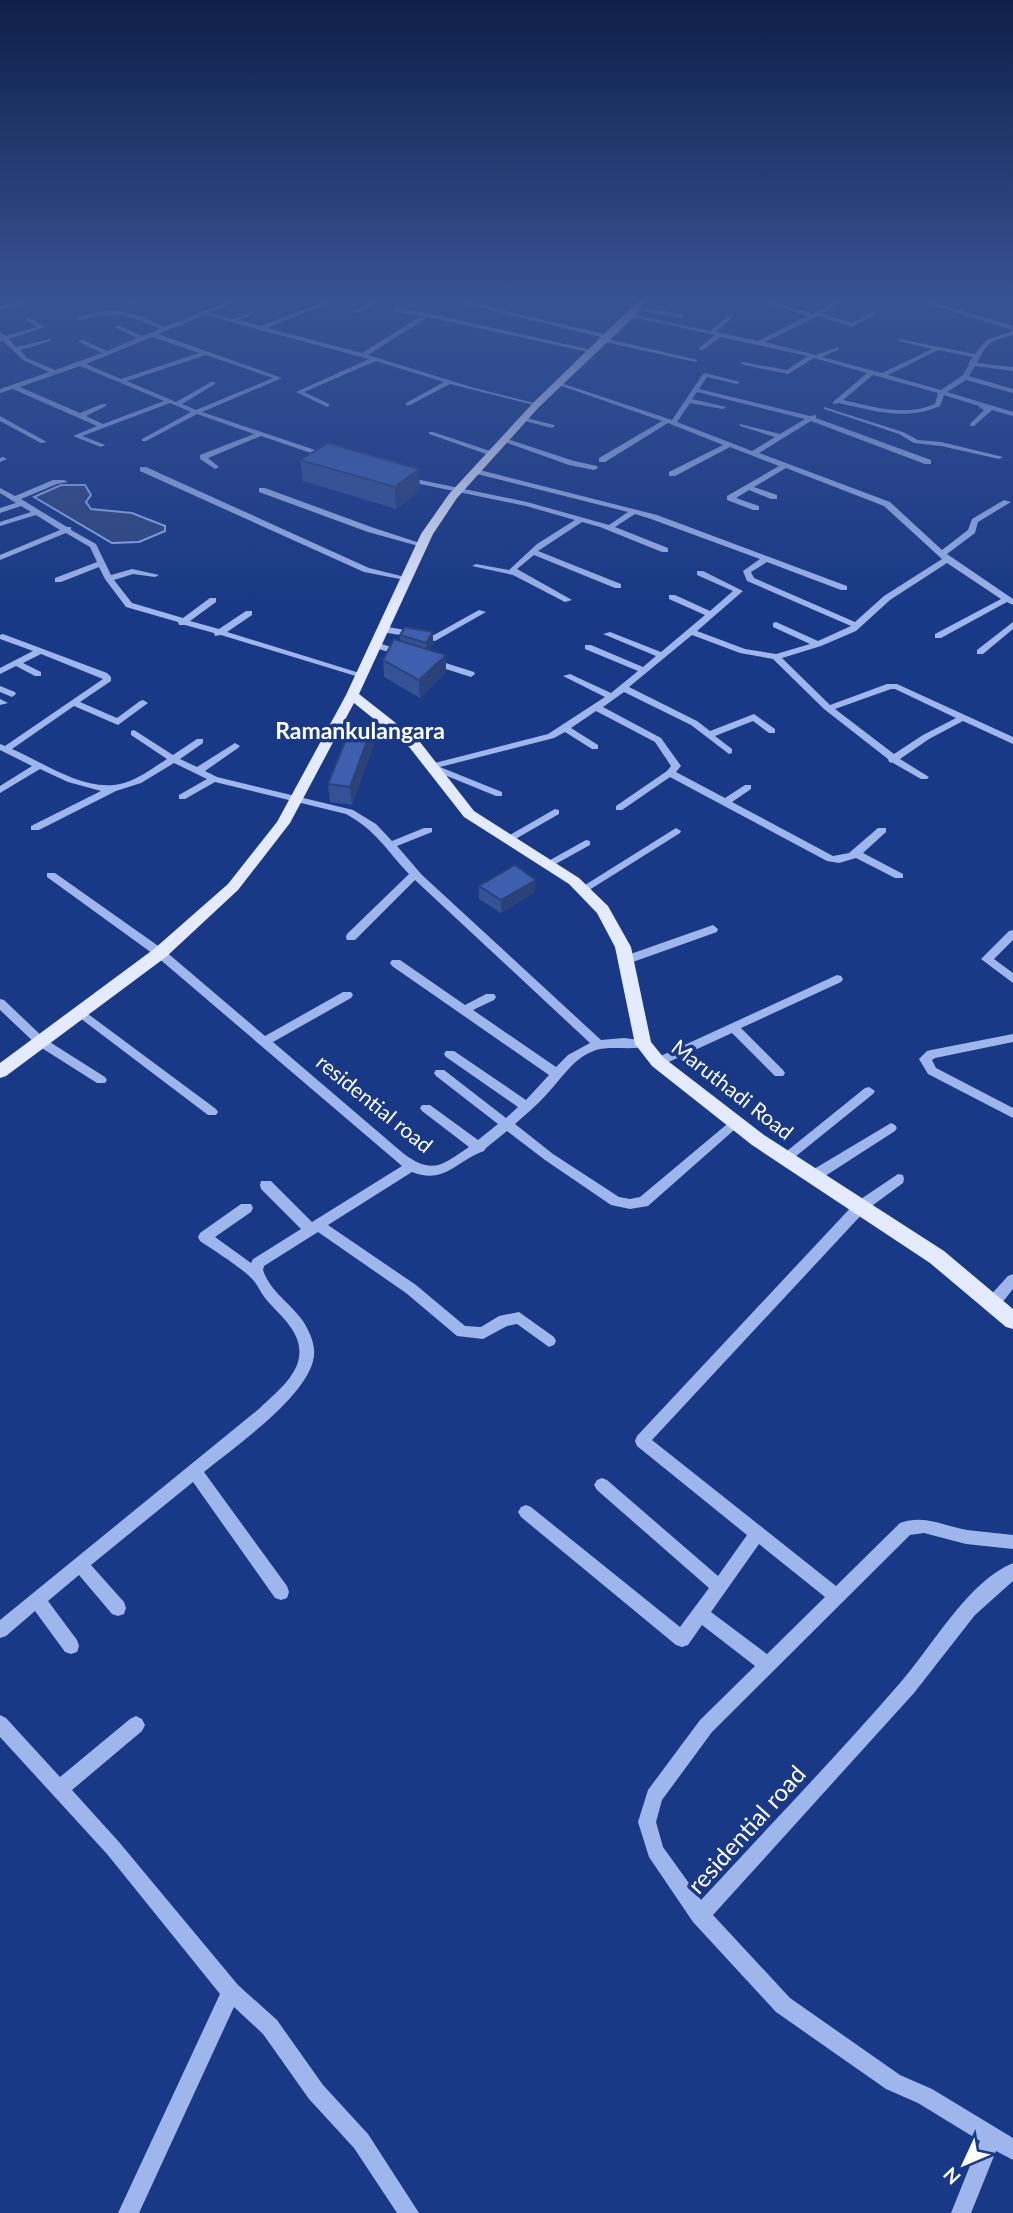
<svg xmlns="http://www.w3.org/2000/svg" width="1013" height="2213" font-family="Lato,sans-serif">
  <rect width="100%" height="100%" fill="#193885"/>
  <polygon fill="#2f4680" stroke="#91afef" stroke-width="2" points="61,485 85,485 91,495 86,502 91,509 132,513 165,526 165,531 139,542 112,543 34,497"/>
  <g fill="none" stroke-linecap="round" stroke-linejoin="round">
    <g fill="#9fb6ec" fill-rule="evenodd">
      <polygon points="21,301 31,301 0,310 0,306"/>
      <polygon points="124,301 132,301 134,303 131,305"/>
      <path d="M229,301H237L210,313L233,319L253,312V314L239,320L261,326L326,301H334L267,328L362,353L421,316L393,311L395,308L427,313L596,351L593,353L428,317L368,355L471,387L538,404V406L450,384L410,405H406V403L444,382L376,361L304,392L329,404V406L327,407L296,392L369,359L205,315L158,334L282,378L202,412L333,456L326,458L261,436L208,458L219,467L215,469L200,459V455L254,434L197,414L146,441H142V439L191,412L170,403L82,436L103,444L105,445L101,447L73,436L97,426L13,389L0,393V389L49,372L23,360L3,341L0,342V332L6,336L37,327L26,320V318H30L45,327L9,339L16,347L51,339V341L20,350L27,358L55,370L102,353L79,342V340H83L107,351L137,338L116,328V326H120L142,336L160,329C126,314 116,311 79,320L77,317C116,307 128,310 165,327ZM152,337L199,353L121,379L86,364ZM206,355L273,378L196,410L182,404L215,384V382H211L176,402L127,381ZM80,366L164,401L103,424L86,416L106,406V404H102L80,413L20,387Z"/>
      <polygon points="374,301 382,301 358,313 353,312"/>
      <polygon points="453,301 463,301 608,335 611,337 608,339 698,360 695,362 605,342 602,340 605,338"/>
      <path d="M761,301H770L813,314L838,301H846L822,313L851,323L872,312H876V314L852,327L818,316L765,342L816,355L839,347V349L822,357L882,373L932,349L899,341V339L975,354L986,340L1013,331V335C992,340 986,343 977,363L1013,367V371L975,366L969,376L1013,389V393L966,380L947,392L1013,412V416L992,410L974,426H970V424L984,410L980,408L979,406L944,395L940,406C906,421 874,411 839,403L833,404V402L867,373L814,358L788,374L744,365L741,363L742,362L787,370L808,356L721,337L701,351L699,348L715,335L627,316L630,314L710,331L731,314L733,317L716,332L758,341L808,316ZM938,350L973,357L968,364L969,365L963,375L941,390L888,375ZM873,375L938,393L935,404C904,417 874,407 843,400Z"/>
      <polygon points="920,301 929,301 1013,326 1013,330"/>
      <polygon points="1009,301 1013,301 1013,303 1010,302"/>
      <polygon points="636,306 681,314 684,316 681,318 634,309"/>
      <path d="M705,373L740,382L737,384L707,377L699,389L810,416L816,415V418L931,460V464H925L811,421L759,453L890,502L942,550L968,530L972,519L1004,500L1011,502L978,522L975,533L947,554L1013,599V605L1007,602L941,638H935V634L1001,599L947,563L890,600L856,631L821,646L782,658L830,705L887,684H897L1013,737V744L963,721L929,739L900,759L929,777L927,779H921L893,763L889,762L888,759L824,709L773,659L740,653L692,635L629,687L697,721L710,731L754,714L775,729V733H769L753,721L715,736L732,749V753L729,754L691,725L624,692L603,707L661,738L681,766L676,772L725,798L745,785H751V789L732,802L833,856L849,853L878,828H886V832L863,853L903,874V878H895L856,858L839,863L827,861L670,777L622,810H616V806L667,771L671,766L655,742L596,711L571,728L598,745V749H592L565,732L554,738L440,767L502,792V796H496L425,767L427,765L548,734L605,697L563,676L570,674L611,693L638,671L585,649V645H591L643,667L656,656L603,634L610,632L661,652L705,615L669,599V595H675L710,611L733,591L697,575V571H703L743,591L697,631L745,649L776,654L810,644L773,627V623L776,622L818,641L851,626L747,581L743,571L760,559L651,519L635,514L615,527L668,548V552H662L600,527L582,522L538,551L621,584V588H615L534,555L517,569L572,600L565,602L513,575L472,566L476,564L509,570L537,544L575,520L526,506L401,480V476L527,502L609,525L628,512L473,473L472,471L476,469L657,515L847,586V590H841L767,562L751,572L754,578L855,622L884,596L942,559L884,506L786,468L754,487L777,495V499H771L749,490L736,498L759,506V510H753L727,500V496L779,466L730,447L675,476H669V472L723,445L668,423L605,462H599V458L662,421L556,384L561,383L672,420L703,374ZM697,392L805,419L780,434L740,424V426L775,437L752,451L677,422L690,403L723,409L726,407L692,399ZM891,689H895L956,718L923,735L894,754L835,709Z"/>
      <polygon points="824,407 903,432 918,440 941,442 1003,457 999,459 941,446 914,443 899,434 824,409"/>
      <polygon points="0,416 45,441 47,442 41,443 0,421"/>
      <polygon points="523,417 554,425 555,426 552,428 521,420 521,418"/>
      <polygon points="429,432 433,432 496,453 489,455 429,434"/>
      <polygon points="504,438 574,461 597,466 598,468 594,470 569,465 502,441 502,439"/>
      <polygon points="3,457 7,459 0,462 0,458"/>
      <polygon points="140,467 146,467 369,568 409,578 405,580 364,572 140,471"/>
      <polygon points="53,480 64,480 68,482 57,484 21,499 67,527 71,527 71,530 96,544 111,575 132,569 159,575 155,577 133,574 114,580 132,603 183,618 210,598 216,598 216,602 190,621 219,629 246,611 252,611 252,615 227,632 366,675 359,677 221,635 215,636 214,633 185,625 179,625 178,622 126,607 105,579 99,567 61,582 55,582 55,578 97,562 90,547 66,533 0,560 0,555 60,530 36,515 0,526 0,522 31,512 21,506 0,513 0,508 16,503 0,493 0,488 15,496"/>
      <polygon points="259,488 265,488 374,528 426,545 422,547 368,532 259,492"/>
      <polygon points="479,610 486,612 435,641 382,632 378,629 382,626 434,635"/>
      <polygon points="1013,622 1013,629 983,654 977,654 977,650"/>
      <path d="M3,634L107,673L111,677V681L80,702L117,718L140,701L143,700L148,703L118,725L74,706L12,749C45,763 87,794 124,783C140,778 153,768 167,759L131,735V731L134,730L173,755L197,739H203V743L180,759L197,767L235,743L240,746L238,748L205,771L217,777L353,810L376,824L392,841L424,828H432V832L397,846L422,875L601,1040L624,1038L647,1041L649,1044C641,1052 610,1045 596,1050C573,1058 563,1077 547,1094C537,1105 526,1114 515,1124L553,1154L619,1197L630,1199L640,1197L732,1120H740L742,1123L648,1206L630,1209L611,1205L545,1160L507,1131L486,1148L484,1151C457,1160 445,1185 412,1172L328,1225L416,1285L465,1326L481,1327L499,1316L519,1312L554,1337L556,1341L554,1345L549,1347L517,1324L507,1326L483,1339L457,1336L406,1293L318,1232L264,1266L263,1270C271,1295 298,1307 308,1330C312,1338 315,1347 314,1356C309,1396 234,1447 204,1472L287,1586L289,1592L287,1598L281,1600L275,1598L193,1482L91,1565L124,1602L126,1608L124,1614L118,1616L112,1614L79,1575L48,1601L77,1640L79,1646L77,1652L71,1654L65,1652L35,1611L6,1636L0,1638V1620L260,1408C274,1394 296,1378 299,1357C303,1332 279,1315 265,1298C260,1292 258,1285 253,1280C244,1269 213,1250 200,1241L198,1237L200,1233L241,1204H251L253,1208L251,1212L215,1237L251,1263L253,1259L301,1229L261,1189L260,1185L261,1181H271L312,1222L402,1166L156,956L47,877V873H55L164,950L265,1036L343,992H351L353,995L351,998L273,1042L404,1154C433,1175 442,1165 469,1147L422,1111L420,1108L422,1105H430L478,1140L498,1124L436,1076L434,1073L436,1070H444L506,1118L518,1107L446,1057L444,1054L446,1051H454L526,1100L549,1075L392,966L390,963L392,960H400L465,1005L486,994H494L496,997L494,1000L473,1010L556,1067L568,1055L590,1043L415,880L355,940H347L346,937L347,934L409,874C386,850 377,831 346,814L215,782L185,799H179V795L207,779L174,763L141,783L116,791L39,830H31V826L101,791L68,782L40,769L0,793V786L32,766L0,750V744L5,746L103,679L41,654L23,663L41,672V676H35L16,666L0,674V668L33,651L0,639V635Z"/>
      <polygon points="375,642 408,652 409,654 405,657 372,647 371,645"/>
      <polygon points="433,659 474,672 475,674 471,677 430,664 430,660"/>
      <polygon points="0,686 15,692 16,694 12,697 0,692"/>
      <polygon points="0,699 8,703 0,705"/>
      <polygon points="555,809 559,810 559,814 512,841 508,842 503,839"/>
      <polygon points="676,828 681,831 680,833 586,892 582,893 577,890"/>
      <polygon points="586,840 590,841 590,845 552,866 548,867 543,864"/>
      <polygon points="713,925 718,929 717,932 630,963 622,963 620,960 622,957"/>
      <polygon points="1013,930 1013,940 994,959 1013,973 1013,983 981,959 1009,931"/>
      <polygon points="837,975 841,976 843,979 841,982 741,1028 783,1070 785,1073 783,1076 775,1076 732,1033 662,1065 654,1065 652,1062 654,1059"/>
      <polygon points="0,999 4,1000 45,1039 105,1077 107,1080 105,1083 97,1083 37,1045 0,1010"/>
      <polygon points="80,1008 216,1109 218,1112 216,1115 208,1115 76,1015 74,1012 76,1009"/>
      <polygon points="1013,1034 1013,1042 935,1058 932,1060 936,1068 1013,1108 1013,1118 928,1074 919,1059 927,1051 931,1050"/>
      <polygon points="869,1087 875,1091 873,1094 790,1161 782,1161 780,1158 782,1155 865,1088"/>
      <polygon points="891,1123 895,1125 897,1128 895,1131 819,1180 809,1180 808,1176 809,1172"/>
      <path d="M898,1174L903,1175L904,1179L903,1183L865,1211L652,1440L836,1586L900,1523C924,1514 944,1526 967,1530C982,1532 998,1533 1013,1535V1549L966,1544L924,1533L910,1535L712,1732L662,1800L656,1822L663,1847L701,1900C767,1828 836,1757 900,1683C931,1648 968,1581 1013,1563V1581L975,1615L914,1693L713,1915L790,1998L900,2075L932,2089L1013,2138V2160L996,2151L971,2213H951L980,2141L918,2103L886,2089L776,2012L693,1922L649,1857L638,1822L648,1790L700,1720L755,1666L702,1625L688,1645L682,1647L676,1645L521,1517L518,1512L521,1507L526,1505L531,1507L680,1627L709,1588L597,1490L594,1485L597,1480L602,1478L607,1480L718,1576L747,1535L637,1446L635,1441L637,1436L855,1203ZM759,1544L825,1597L767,1654L711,1612Z"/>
      <path d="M1013,1274V1289C1006,1297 999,1311 987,1307L985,1303L987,1299L1008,1276Z"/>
      <polygon points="0,1715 6,1718 60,1777 130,1719 136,1716 142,1719 145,1725 142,1731 72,1790 119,1842 238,1985 277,2020 323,2085 368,2134 419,2213 397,2213 354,2148 309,2099 263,2034 234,2007 139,2213 118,2213 220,1994 107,1854 0,1737"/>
    </g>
    <polygon fill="#e4eaff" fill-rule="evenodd" points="638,301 646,301 633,318 539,407 457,498 433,534 359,694 420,742 474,811 579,878 608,906 631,947 651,1042 664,1058 764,1135 944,1251 1013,1309 1013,1329 1006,1327 930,1263 752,1145 652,1066 635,1044 615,947 597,913 569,884 464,817 410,748 354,703 290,823 238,890 166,957 6,1076 0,1078 0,1063 154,949 228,884 277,822 346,695 421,534 449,494 533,403"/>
  </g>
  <g fill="#345295">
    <polygon points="300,460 420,490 396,509 303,481"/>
    <polygon points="433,632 433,643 429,650 446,672 420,698 384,677 383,660 400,641 400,635"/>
    <polygon points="373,725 374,743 352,805 330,802 328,784"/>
    <polygon points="479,886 535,892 501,913 479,899"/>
  </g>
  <g fill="#2b4279">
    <polygon points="419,469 420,490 396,509 395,487"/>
    <polygon points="433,632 433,643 427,655 426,643"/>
    <polygon points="446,655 446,672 420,698 419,680"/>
    <polygon points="373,725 374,743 352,805 350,787"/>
    <polygon points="536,880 535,892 501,913 501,900"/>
  </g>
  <g fill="#3d5fad" stroke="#2b4279" stroke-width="2">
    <polygon points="328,443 419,469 395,487 300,460"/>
    <polygon points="405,627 433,632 426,643 400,635"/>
    <polygon points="394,639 446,655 419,680 383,660"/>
    <polygon points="373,725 350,787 328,784 351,727"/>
    <polygon points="515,865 536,880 501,900 479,886"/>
  </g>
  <linearGradient id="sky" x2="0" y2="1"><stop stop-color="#0e1f49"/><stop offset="0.49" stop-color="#385394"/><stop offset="1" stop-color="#385394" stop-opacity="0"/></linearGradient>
  <rect width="1013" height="611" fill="url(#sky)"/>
  <g text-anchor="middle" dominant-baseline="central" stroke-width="7" stroke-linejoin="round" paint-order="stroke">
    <g font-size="21" fill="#fff" stroke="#193885">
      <text transform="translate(733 1089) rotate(38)">Maruthadi Road</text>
      <text transform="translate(375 1103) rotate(39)">residential road</text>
    </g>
    <g font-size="23" font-weight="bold" fill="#fff" stroke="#193885">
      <text x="360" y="730">Ramankulangara</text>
    </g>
    <g font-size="24" fill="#fff" stroke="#193885">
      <text transform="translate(746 1829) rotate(-48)">residential road</text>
    </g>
  </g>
  <g transform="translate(964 2164) rotate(226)" stroke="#193885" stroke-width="5" paint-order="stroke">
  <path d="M0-5L12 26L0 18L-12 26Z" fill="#ffffff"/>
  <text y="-10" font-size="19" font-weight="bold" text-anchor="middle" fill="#ffffff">N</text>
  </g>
</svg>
